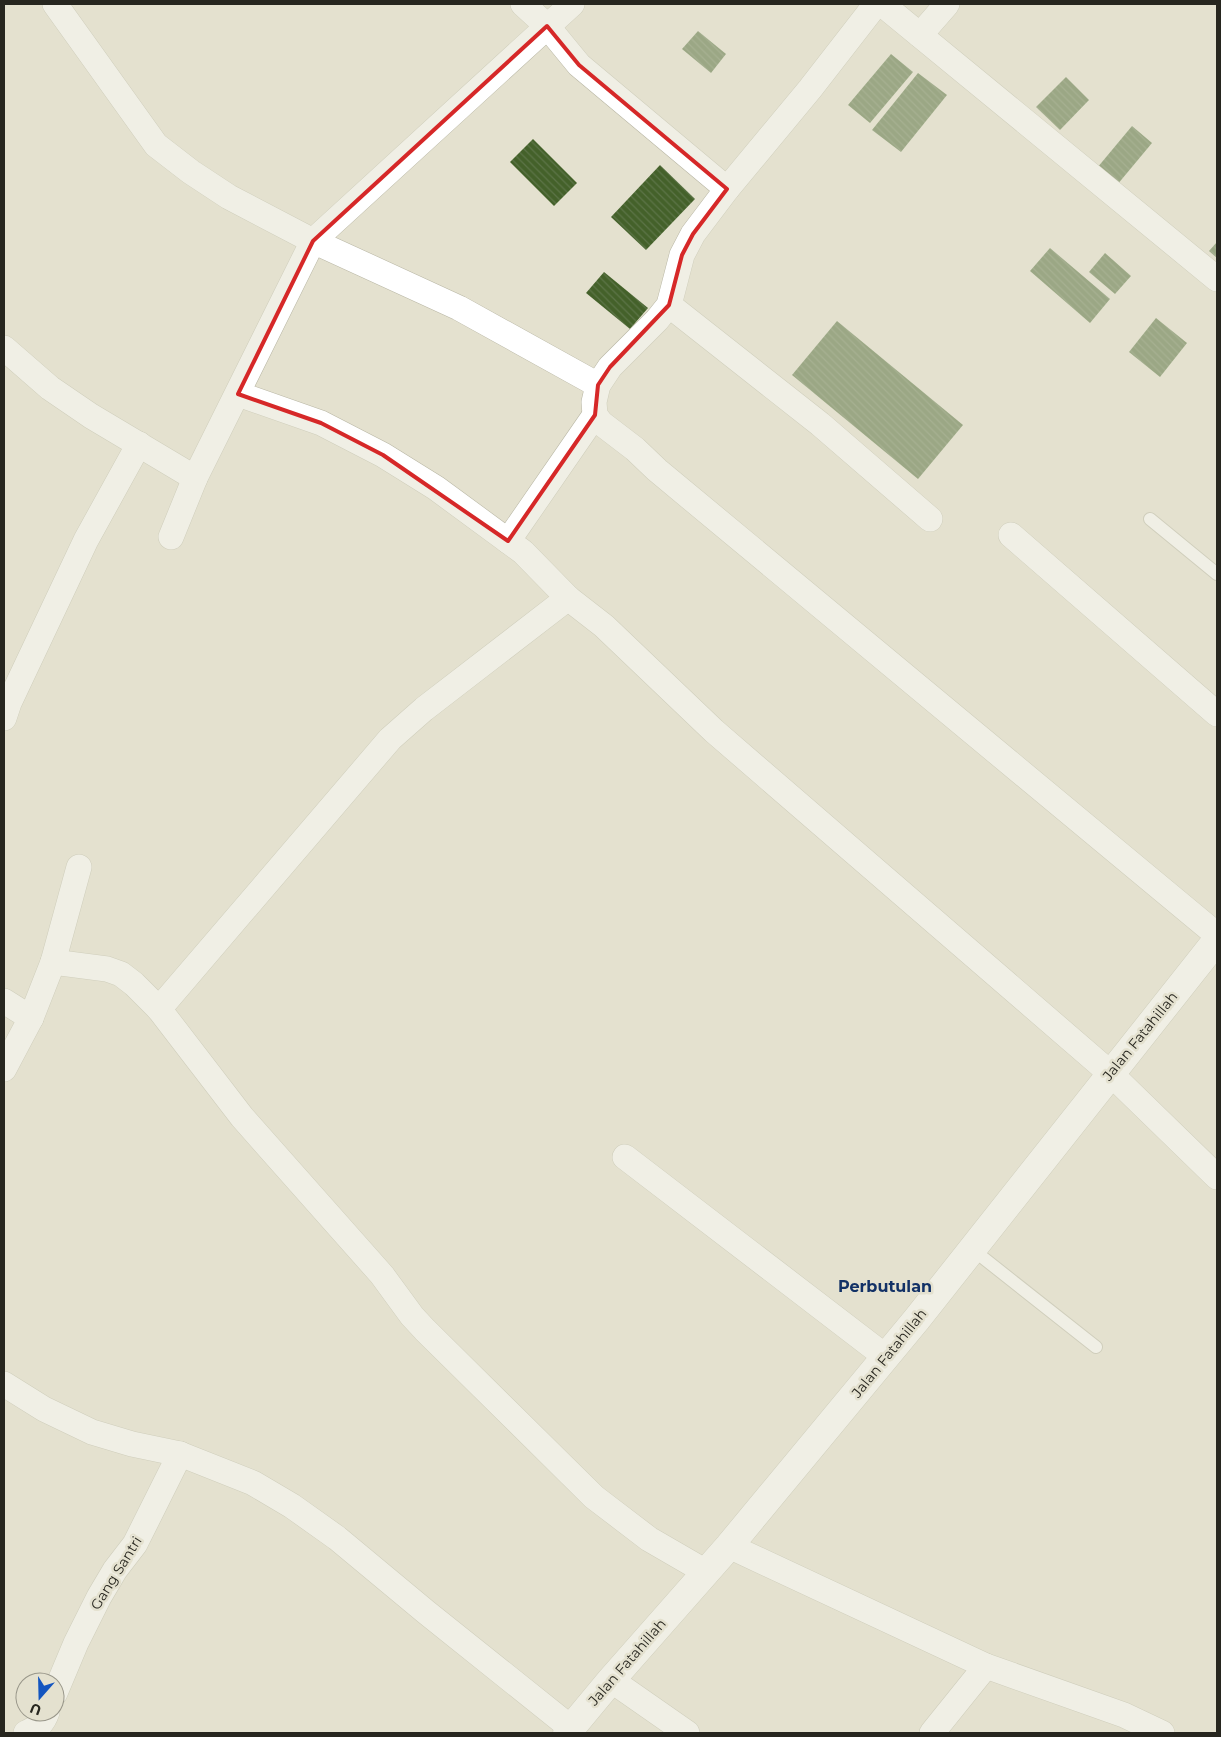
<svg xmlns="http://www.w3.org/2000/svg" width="1221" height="1737" font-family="Montserrat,sans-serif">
  <defs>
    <pattern id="building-back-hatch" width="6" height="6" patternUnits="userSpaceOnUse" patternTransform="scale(1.25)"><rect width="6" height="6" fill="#44612a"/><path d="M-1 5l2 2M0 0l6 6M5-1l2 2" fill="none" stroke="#5c7447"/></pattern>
  </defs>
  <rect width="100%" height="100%" fill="#e4e1cf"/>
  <g fill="url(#building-back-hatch)">
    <polygon points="698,31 726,54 711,73 682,49"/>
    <polygon points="891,54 913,72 870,123 848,105"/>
    <polygon points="918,73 947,95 901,152 872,130"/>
    <polygon points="1066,77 1089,100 1060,130 1036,107"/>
    <polygon points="1132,126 1152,143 1117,185 1097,168"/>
    <polygon points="533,139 577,183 554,206 510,162"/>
    <polygon points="660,165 695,199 646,250 611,217"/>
    <polygon points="1217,242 1217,258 1209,251"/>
    <polygon points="1050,248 1110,299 1090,323 1030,271"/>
    <polygon points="1105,253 1131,276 1115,294 1089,272"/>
    <polygon points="604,272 648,308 630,329 586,293"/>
    <polygon points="1156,318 1187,343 1160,377 1129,352"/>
    <polygon points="837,321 963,425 918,479 792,375"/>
  </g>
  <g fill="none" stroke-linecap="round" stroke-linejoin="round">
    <g stroke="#b8b6a4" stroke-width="14">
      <g id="lane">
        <polyline points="1150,519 1217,574"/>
        <polyline points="972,1249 1096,1347"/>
      </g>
    </g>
    <g stroke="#b8b6a4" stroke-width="26">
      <g id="street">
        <polyline points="55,4 156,145 191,172 229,197 313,241 459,308 598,385"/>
        <polyline points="523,4 547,26 579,65 727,189"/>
        <polyline points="876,4 810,89 727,189 693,234 682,255 669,305 657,320 610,367 598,385 594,402 595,415 601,423 635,449 657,470 1217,935"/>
        <polyline points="882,4 1217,279"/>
        <polyline points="920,35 947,4"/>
        <polyline points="669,305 820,424 930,519"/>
        <polyline points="4,348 50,388 91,416 195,478 313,241 572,4"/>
        <polyline points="238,394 321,423 383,455 436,488 523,552 568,598 604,626 714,731 1110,1073 1217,1177"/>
        <polyline points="1011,535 1217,714"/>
        <polyline points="171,537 195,478"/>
        <polyline points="508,541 595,415"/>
        <polyline points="4,718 9,703 86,540 139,444"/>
        <polyline points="53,962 107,969 121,974 134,984 159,1009 242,1117 382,1275 412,1316 425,1330 594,1497 649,1539 706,1572"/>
        <polyline points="4,1001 31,1018"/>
        <polyline points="159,1009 390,739 424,709 568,598"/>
        <polyline points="4,1069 31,1018 53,962 79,867"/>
        <polyline points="625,1157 886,1357"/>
        <polyline points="4,1384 44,1409 92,1432 132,1444 180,1454 253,1483 292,1506 337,1538 426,1612 571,1728"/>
        <polyline points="729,1546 986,1666 1124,1715 1162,1733"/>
        <polyline points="611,1680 687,1733"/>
        <polyline points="55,1693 76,1643 99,1597 115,1570 135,1544 180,1454"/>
        <path d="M26,1733C37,1728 43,1724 47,1712"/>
        <polyline points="932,1733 986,1666"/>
      </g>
    </g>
    <g stroke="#b8b6a4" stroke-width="29">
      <polyline id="secondary" points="567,1733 611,1680 729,1546 917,1319 1217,940"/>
    </g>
    <use href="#lane" stroke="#fff" stroke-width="12"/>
    <use href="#street" stroke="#fff" stroke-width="25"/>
    <use href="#secondary" stroke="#fff" stroke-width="28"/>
  </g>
  <path d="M0 0H1221V1737H0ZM547,26L579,65L727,189L693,234L682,255L669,305L610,367L598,385L595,415L508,541L383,455L321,423L238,394L313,241Z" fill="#e4e1cf" fill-opacity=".55" fill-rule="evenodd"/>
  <path fill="none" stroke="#d62828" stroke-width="4" stroke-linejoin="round" d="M547,26L579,65L727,189L693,234L682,255L669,305L610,367L598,385L595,415L508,541L383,455L321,423L238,394L313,241Z"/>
  <g text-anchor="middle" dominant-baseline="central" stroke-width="5" stroke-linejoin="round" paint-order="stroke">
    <g font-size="14" fill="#27261f" stroke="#e4e1cf">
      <text transform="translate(1140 1036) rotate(-51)">Jalan Fatahillah</text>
      <text transform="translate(889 1353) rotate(-51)">Jalan Fatahillah</text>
      <text transform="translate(116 1573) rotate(-58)">Gang Santri</text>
      <text transform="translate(627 1662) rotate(-49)">Jalan Fatahillah</text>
    </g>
    <g font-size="16" font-weight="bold" fill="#123166" stroke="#e4e1cf">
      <text x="885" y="1286">Perbutulan</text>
    </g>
  </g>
  <rect width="1221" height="1737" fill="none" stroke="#27261f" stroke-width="10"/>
  <g transform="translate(40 1697) rotate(200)"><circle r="24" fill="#e4e1cf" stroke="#989689"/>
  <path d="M0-4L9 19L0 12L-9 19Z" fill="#1355c0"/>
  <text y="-8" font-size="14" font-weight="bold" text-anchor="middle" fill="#27261f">U</text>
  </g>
</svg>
